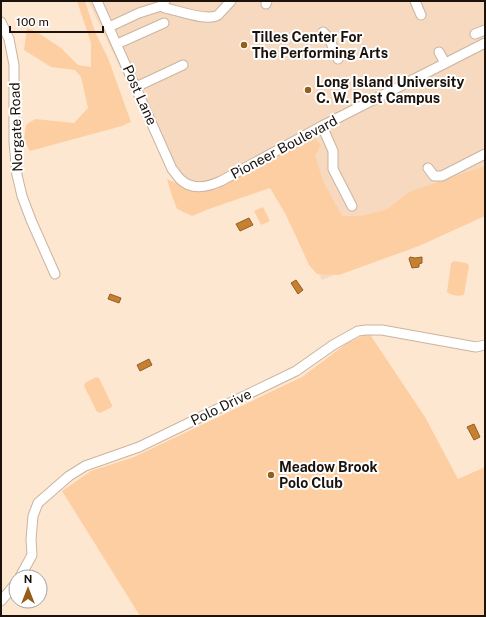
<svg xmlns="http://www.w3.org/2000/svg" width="486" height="617" font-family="'Public Sans',sans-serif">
  <rect width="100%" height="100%" fill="#fee7d1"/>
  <polygon fill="#f6d9be" points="88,1 485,1 485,213 397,248 322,280 270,180 192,216"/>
  <g fill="#fdcea2">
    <polygon points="77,1 85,1 95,32 108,58 131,122 122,126 30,151 24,140 26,125 35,119 74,123 88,108 81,77 75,70 51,67 24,50 27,28 37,32 61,48 78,65 91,67 91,43"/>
    <polygon points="314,138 321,145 315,156 323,181 342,216 361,216 386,210 409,192 485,166 485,216 419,246 339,275 317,274 309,265 286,215 270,188 209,209 192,216 177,209 171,193 167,179 192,190 216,190 265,162"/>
    <polygon points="263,207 270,221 261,225 254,211"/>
    <path d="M454,261L466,263L469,265L464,295C459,297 450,295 447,292L451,263Z"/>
    <polygon points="369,333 425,417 458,479 485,467 485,616 140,616 62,491 91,471 134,457 302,377 347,343"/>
    <polygon points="96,377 99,378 112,405 112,407 100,413 97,412 84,386 85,383"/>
  </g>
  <g fill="#c68030" stroke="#925f25">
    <polygon points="249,218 253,225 240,231 236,224"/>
    <polygon points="410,257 415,258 422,257 422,263 419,264 419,267 412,268 409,259"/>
    <polygon points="296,280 303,290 298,294 291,283"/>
    <polygon points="110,294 121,298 119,303 108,299"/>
    <polygon points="149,359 152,365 140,371 137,365"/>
    <polygon points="474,424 480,437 474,440 467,427"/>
  </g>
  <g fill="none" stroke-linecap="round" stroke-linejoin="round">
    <g stroke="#cab4a0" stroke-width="11">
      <g id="minor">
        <path d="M97,1L172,169C175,172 177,176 180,179C192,191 208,187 221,181L322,126L485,43"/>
        <polyline points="415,1 421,15"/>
        <polyline points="266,4 267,1"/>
        <path d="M161,6L165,8C177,10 207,22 218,15C222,11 227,5 231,1"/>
        <polyline points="1,22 9,39 14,65 14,142 17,175 22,196 31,220 55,274"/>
        <polyline points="109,27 139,13 161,6 165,1"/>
        <polyline points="323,32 329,38 338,59"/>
        <polyline points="475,34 485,30"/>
        <polyline points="117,44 164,23"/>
        <polyline points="439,52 445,63"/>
        <polyline points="136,87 183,65"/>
        <polyline points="322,126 333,151 333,169 352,206"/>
        <polyline points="428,168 434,176 442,176 485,154"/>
        <polyline points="20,577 32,555 31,539 33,516 38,503 69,476 85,466 139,447 296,371 333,345 358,331 366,330 382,330 476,347 485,345"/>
        <polyline points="1,601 16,583"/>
      </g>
    </g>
    <use href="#minor" stroke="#fff" stroke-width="9"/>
  </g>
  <g fill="#975e1a" stroke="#fff" stroke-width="1.5">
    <circle cx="244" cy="45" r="4"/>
    <circle cx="308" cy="90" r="4"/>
    <circle cx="271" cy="475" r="4"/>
  </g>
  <g text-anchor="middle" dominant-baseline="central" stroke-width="4" stroke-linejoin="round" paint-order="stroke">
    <g font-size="14" font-weight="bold" fill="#1a120b" stroke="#fff" text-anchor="start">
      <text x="252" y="37">Tilles Center For<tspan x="252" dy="16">The Performing Arts</tspan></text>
      <text x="316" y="82">Long Island University<tspan x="316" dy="16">C. W. Post Campus</tspan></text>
      <text x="279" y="467">Meadow Brook<tspan x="279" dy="16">Polo Club</tspan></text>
    </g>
    <g font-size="14" fill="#1a120b" stroke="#fff">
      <text transform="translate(140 95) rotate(66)">Post Lane</text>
      <text transform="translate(16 127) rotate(-92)">Norgate Road</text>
      <text transform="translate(284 147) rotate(-28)">Pioneer Boulevard</text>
      <text transform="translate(221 407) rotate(-26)">Polo Drive</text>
    </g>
  </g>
  <rect width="486" height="617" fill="none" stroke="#1a120b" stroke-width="4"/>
  <g transform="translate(28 589)"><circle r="19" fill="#ffffff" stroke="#a3a09d"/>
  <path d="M0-3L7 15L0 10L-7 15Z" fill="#975e1a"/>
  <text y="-6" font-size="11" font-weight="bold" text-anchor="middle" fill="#1a120b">N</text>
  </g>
  <path d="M10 26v6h93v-6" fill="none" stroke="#1a120b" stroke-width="2"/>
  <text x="16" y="26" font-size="12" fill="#1a120b" stroke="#ffffff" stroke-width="3" paint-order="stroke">100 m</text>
</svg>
